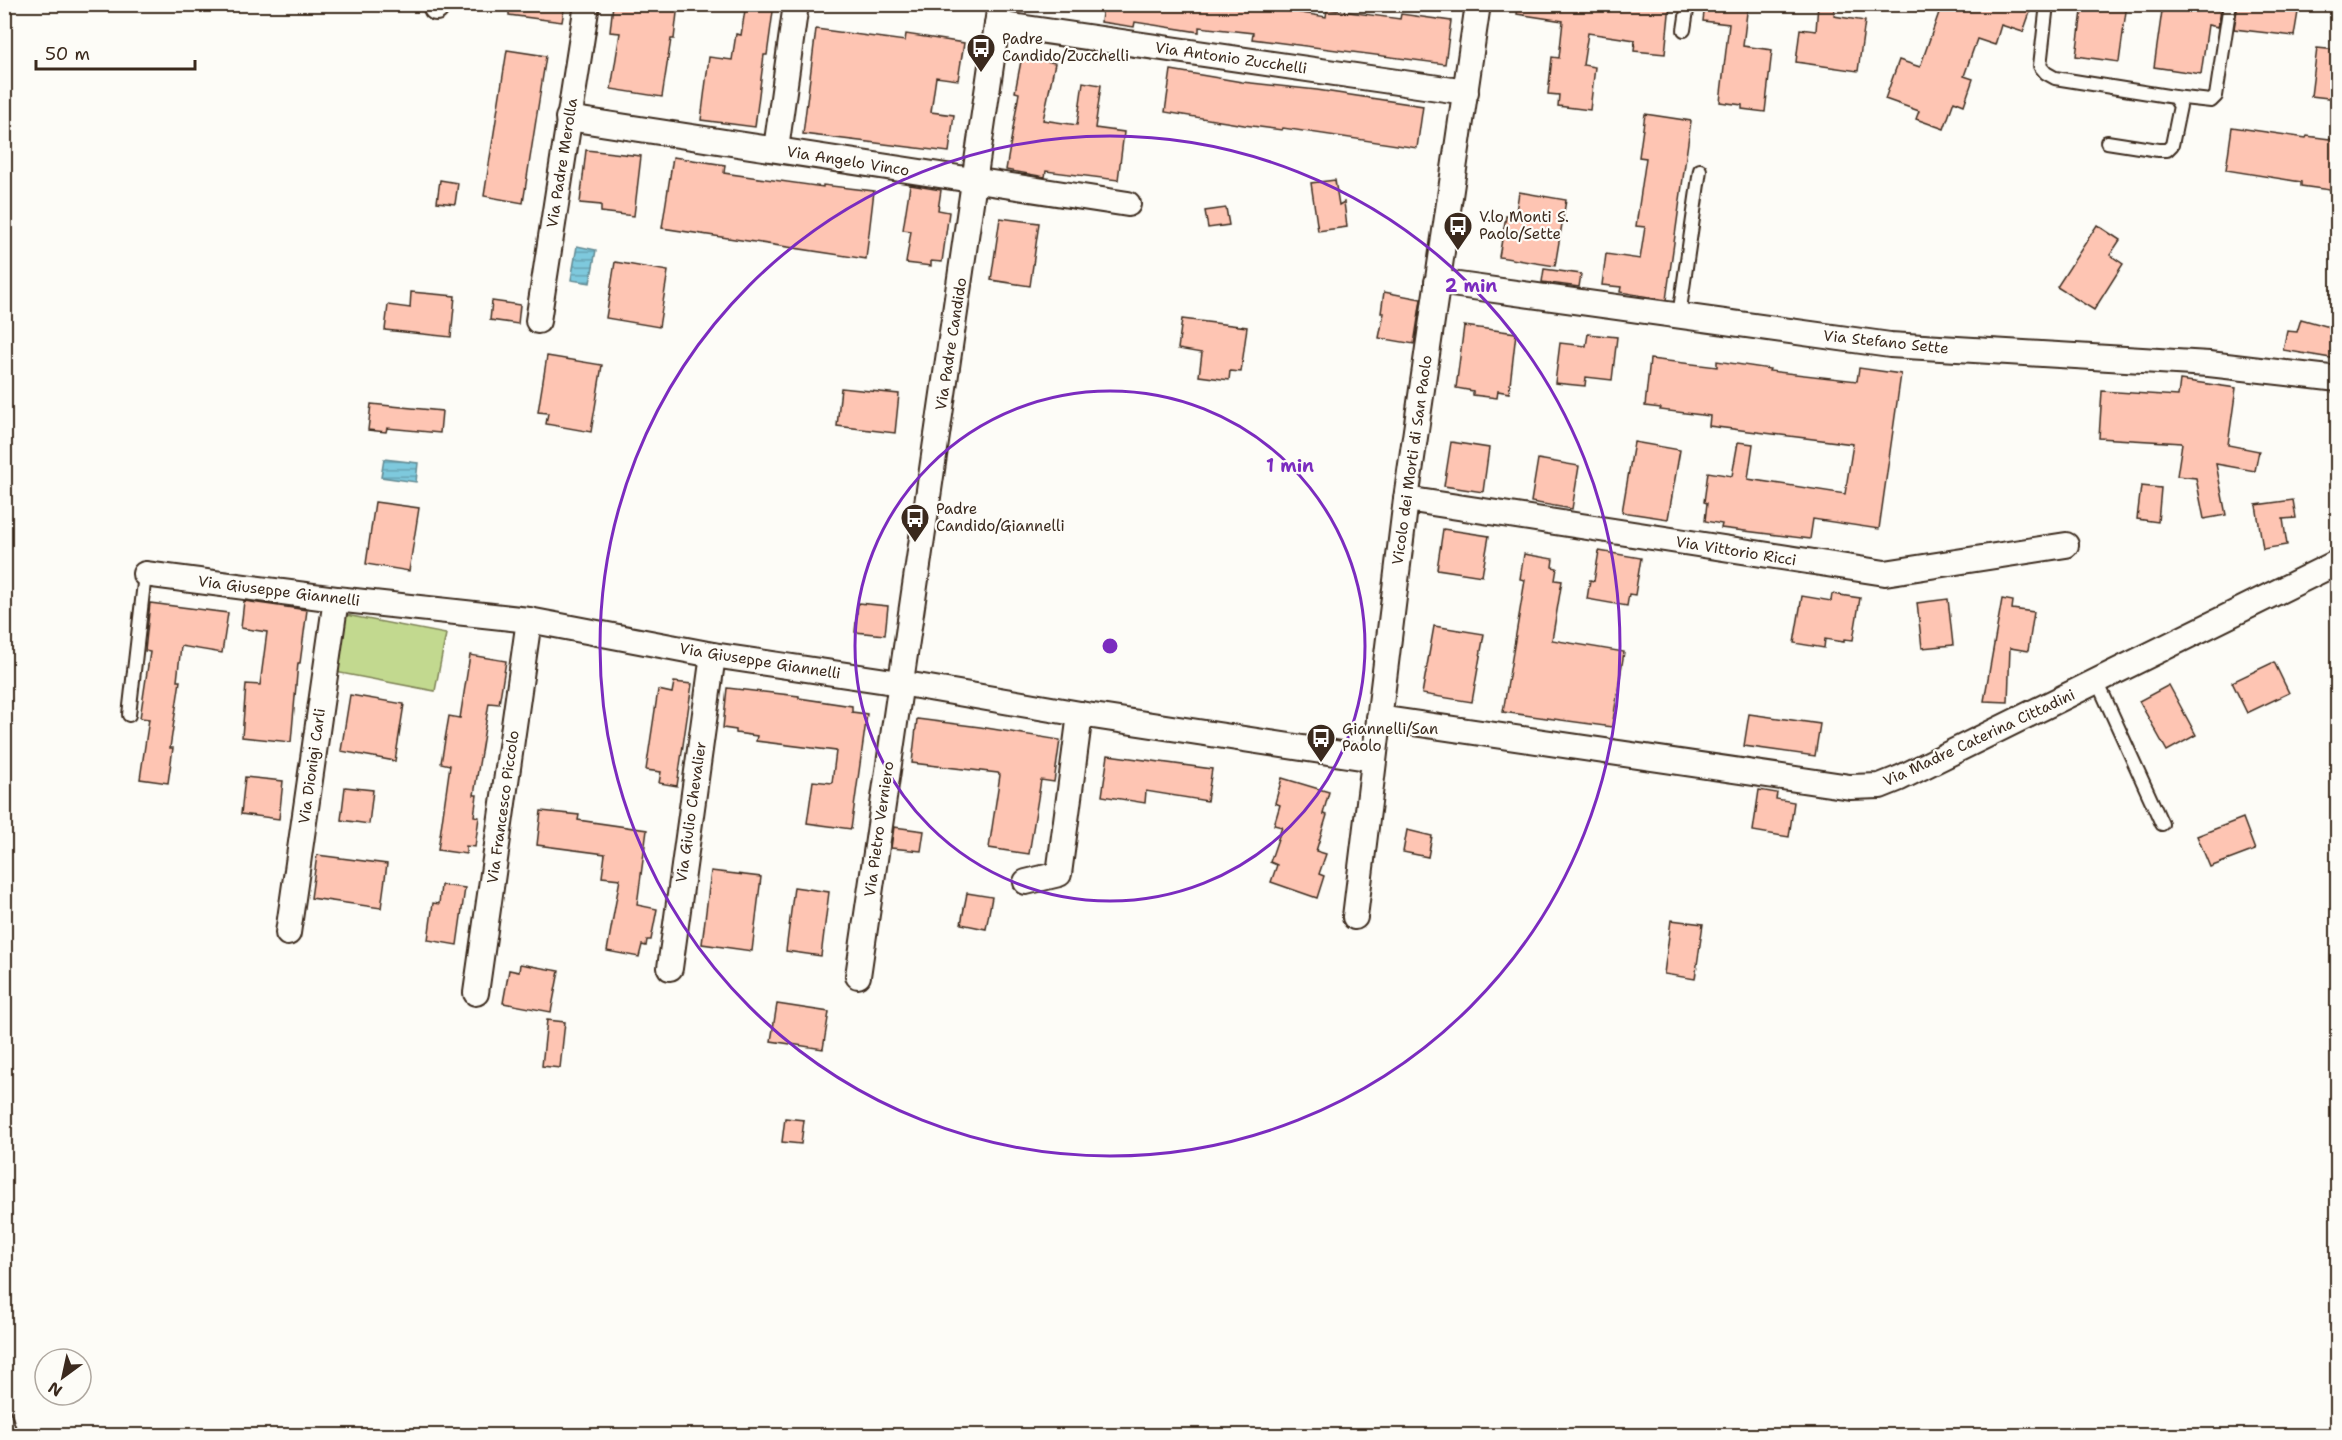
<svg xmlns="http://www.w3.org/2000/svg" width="2342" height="1440" font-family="'Shantell Sans',sans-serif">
  <defs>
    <pattern id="water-rules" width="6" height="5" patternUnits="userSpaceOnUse" patternTransform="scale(1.5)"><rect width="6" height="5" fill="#7ec9dd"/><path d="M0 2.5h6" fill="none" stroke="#68a3b3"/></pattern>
  </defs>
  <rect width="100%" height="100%" fill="#fdfcf7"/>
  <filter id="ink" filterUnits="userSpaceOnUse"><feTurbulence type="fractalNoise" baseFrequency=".0167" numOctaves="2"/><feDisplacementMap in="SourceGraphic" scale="12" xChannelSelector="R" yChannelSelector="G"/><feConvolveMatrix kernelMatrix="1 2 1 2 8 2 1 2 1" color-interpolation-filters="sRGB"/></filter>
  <g filter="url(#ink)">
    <polygon fill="#c2d98f" stroke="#7e8256" stroke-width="1.5" points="346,615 446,634 435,691 335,672"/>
    <g fill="url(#water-rules)" stroke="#638991" stroke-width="1.5">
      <polygon points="577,246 596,250 590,283 571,280"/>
      <polygon points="384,459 418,463 416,482 381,477"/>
    </g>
    <g fill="#fec5b3" stroke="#3b2a1e" stroke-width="1.5">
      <polygon points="509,4 565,4 562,22 509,15"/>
      <polygon points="613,4 678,4 674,39 671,39 662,97 611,89 620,33 610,32"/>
      <polygon points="746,4 774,4 767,55 764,55 755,127 701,120 709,57 732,60 736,34 741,35"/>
      <polygon points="1103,4 1247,4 1326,17 1327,9 1400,19 1401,14 1451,21 1445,64 1252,39 1253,33 1199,27 1199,32 1135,22 1134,27 1101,22"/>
      <polygon points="1518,4 1670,4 1665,54 1634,51 1635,40 1588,33 1583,65 1595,67 1590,110 1558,106 1559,95 1548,94 1552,57 1559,58 1563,21 1517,14"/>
      <polygon points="1705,4 1748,4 1743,46 1772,50 1765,112 1742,109 1742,105 1720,102 1729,24 1703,21"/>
      <polygon points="1818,4 1835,4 1834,16 1865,21 1858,71 1796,62 1800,29 1816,31"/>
      <polygon points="1942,4 2033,4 2023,32 2001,25 1995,45 1977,39 1964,76 1973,79 1964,105 1954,101 1944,129 1916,119 1919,111 1885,99 1899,60 1920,67"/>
      <polygon points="2083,4 2127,4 2119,62 2076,56"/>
      <polygon points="2163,4 2222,4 2218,27 2208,25 2201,74 2154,67"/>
      <polygon points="2238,4 2299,6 2294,36 2234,29"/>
      <polygon points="816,29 905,41 906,34 964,43 958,80 936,77 931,112 954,115 949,152 803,134"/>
      <polygon points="2317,48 2337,50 2337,99 2311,96"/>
      <polygon points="507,50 546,56 523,203 484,196"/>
      <polygon points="1022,56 1055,63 1043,120 1077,125 1083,82 1101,85 1095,128 1124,132 1118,180 1046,171 1045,177 1006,170 1019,93 1015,92"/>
      <polygon points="1171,70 1242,82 1317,90 1423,106 1417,148 1283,128 1282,130 1244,125 1165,112"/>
      <polygon points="1645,114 1691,121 1666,300 1620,292 1621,287 1602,285 1606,254 1640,259 1645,227 1636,226 1646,158 1639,157"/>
      <polygon points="2232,127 2306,138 2307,136 2337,140 2337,191 2301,186 2301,182 2226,170"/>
      <polygon points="586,150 641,156 634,216 601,212 601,205 580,203"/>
      <polygon points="673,157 725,165 724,173 823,187 823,185 874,191 866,259 662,228"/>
      <polygon points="440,180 458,183 455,204 437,202"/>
      <polygon points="1335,180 1339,205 1344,202 1347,227 1318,231 1311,183"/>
      <polygon points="910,185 941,190 938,210 949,212 942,262 931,261 931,266 906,263 911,231 903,230"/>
      <polygon points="1519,192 1566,200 1555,266 1499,257 1506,216 1515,218"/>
      <polygon points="1226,208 1229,225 1208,228 1205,211"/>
      <polygon points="1000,218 1039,223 1030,286 991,280"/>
      <polygon points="2097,225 2120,240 2110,255 2123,264 2094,310 2057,287"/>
      <polygon points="615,262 668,271 659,327 606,318"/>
      <polygon points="1544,269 1581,274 1579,287 1542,282"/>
      <polygon points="411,292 455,296 451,337 385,330 388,305 410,308"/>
      <polygon points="1384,292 1421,299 1414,344 1379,338 1384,313 1381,313"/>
      <polygon points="492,301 520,305 518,324 490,320"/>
      <polygon points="1182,319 1247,327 1241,372 1230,371 1229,380 1199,376 1202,353 1178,349"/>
      <polygon points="2301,319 2337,329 2337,359 2283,350 2287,331 2297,332"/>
      <polygon points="1464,326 1516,333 1509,393 1498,391 1497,398 1473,395 1473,391 1456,388"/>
      <polygon points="1588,334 1617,337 1612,380 1586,377 1585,386 1555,383 1560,343 1586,346"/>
      <polygon points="547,356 602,365 591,432 546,424 548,413 538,412"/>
      <polygon points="1650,359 1717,367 1717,361 1770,369 1769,371 1857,381 1859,368 1901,374 1879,529 1813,519 1810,539 1721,528 1722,524 1705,521 1707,503 1704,502 1708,472 1732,476 1738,442 1753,444 1748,479 1845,494 1853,444 1709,426 1710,416 1660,410 1661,408 1645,406"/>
      <polygon points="2180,380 2236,388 2228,445 2259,451 2255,471 2216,464 2226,515 2204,519 2196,478 2177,476 2182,443 2099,438 2102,391 2178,396"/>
      <polygon points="841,388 899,394 895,433 837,426"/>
      <polygon points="371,404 442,411 440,433 387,428 386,432 368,430"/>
      <polygon points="1451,442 1489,448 1483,492 1444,486"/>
      <polygon points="1634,442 1680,450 1668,519 1622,512"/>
      <polygon points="1538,459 1579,466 1572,509 1531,502"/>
      <polygon points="2141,486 2161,488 2158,522 2137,519"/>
      <polygon points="2293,500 2296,518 2283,519 2287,545 2263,549 2256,505"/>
      <polygon points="375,502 419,508 409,571 366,564"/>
      <polygon points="1443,529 1489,536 1482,576 1437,569"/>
      <polygon points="1599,551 1641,558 1635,595 1629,594 1627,606 1587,599 1590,580 1594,581"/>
      <polygon points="1524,554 1553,559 1552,567 1557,568 1555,580 1562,581 1552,640 1624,652 1612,727 1503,712 1525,580 1520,579"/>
      <polygon points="1832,594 1860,598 1853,640 1844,639 1844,642 1825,639 1824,648 1794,643 1802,596 1831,601"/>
      <polygon points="1948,599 1953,645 1922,648 1917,603"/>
      <polygon points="2002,599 2013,601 2012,609 2034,612 2028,651 2010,648 2008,702 1984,701"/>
      <polygon points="244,601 307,610 300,663 298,663 291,742 242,737 246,684 260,685 267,632 241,628"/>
      <polygon points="150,603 228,613 222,653 181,646 177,681 180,681 170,748 173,748 168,783 140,779 149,719 140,718 150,652 145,651"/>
      <polygon points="858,603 888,606 885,635 855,632"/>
      <polygon points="1434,626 1484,634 1472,702 1422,694"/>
      <polygon points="470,655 506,661 499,704 489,703 474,795 477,795 474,816 479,817 475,847 466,846 466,854 438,850 450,765 441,763 449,716 460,718"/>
      <polygon points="2274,662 2289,693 2247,713 2232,682"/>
      <polygon points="674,682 692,684 677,786 659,783 661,772 646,770 658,690 672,693"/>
      <polygon points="2169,685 2196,735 2167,751 2139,701"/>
      <polygon points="727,688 799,696 799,698 852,706 852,712 867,714 851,829 807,823 813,781 832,783 836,751 756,741 757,736 736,733 736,730 723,728"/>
      <polygon points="350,695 404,704 395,761 341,751"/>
      <polygon points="1749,714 1820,724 1815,756 1744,746"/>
      <polygon points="917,719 980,727 1060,740 1054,782 1041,780 1029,854 989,848 1000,775 998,773 912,763"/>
      <polygon points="1108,755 1212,769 1207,801 1146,791 1145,803 1102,796"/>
      <polygon points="245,777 283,781 279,819 241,814"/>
      <polygon points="1282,778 1329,792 1323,814 1327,815 1316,851 1326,854 1319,874 1324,876 1317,898 1271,882 1277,865 1270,862 1282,827 1274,825 1280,805 1275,803"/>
      <polygon points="345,787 373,790 369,824 341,820"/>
      <polygon points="1759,790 1777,793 1776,799 1794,802 1789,837 1753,831"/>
      <polygon points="541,811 579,815 578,820 647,830 637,905 657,909 651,940 647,940 646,946 642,945 639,957 607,951 620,879 602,877 605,854 537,845"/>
      <polygon points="2243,818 2255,850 2210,867 2197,836"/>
      <polygon points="894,827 924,831 921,851 891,848"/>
      <polygon points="1407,830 1432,836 1428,857 1403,852"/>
      <polygon points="317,855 387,864 381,908 311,898"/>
      <polygon points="711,871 761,877 752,951 702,944"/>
      <polygon points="441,885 465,888 457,945 428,940 433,903 439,904"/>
      <polygon points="794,887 829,892 821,956 786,951"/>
      <polygon points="967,893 992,897 986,929 961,924"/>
      <polygon points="1671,920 1703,924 1695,979 1664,974"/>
      <polygon points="520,964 559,971 551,1012 503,1003 509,970 519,972"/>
      <polygon points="777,1004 829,1012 823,1049 771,1041"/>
      <polygon points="547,1020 565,1022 560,1068 542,1066"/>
      <polygon points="785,1118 804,1120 801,1144 782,1142"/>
    </g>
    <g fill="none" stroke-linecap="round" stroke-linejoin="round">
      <g stroke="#3b2a1e" stroke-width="16">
        <g id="lane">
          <polyline points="2047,4 2040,66 2046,73 2055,78 2174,97 2180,106 2172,145 2167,150 2158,150 2107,142"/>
          <polyline points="1684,30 1688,4"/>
          <polyline points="2174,97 2211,101 2216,96 2230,4"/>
          <polyline points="1679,316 1700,170"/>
          <polyline points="2097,681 2162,824"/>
          <polyline points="129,715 145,574"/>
          <polyline points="4,1414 11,1436"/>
        </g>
      </g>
      <g stroke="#3b2a1e" stroke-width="28">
        <g id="street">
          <polyline points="436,8 436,4"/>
          <polyline points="997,24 1466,92"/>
          <polyline points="568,118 1128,204"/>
          <polyline points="776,149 796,4"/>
          <polyline points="1437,282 1890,345 2209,364 2338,379"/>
          <polyline points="538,321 587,4"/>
          <polyline points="1406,499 1885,573 2066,545"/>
          <polyline points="145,574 336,599 529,620 713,655 900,683 1080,714 1374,759"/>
          <polyline points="1379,718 1850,787 1880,786 1900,778 2338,562"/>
          <polyline points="1026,882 1059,874 1080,714"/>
          <polyline points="1355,917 1406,499 1478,4"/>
          <polyline points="288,933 336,599"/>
          <polyline points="670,968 713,655"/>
          <polyline points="858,976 1000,4"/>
          <polyline points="476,993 529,620"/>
        </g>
      </g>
      <use href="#lane" stroke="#fdfcf7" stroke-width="12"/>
      <use href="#street" stroke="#fdfcf7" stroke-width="24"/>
    </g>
  </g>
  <g fill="none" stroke="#7b2cbf" stroke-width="3">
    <circle cx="1110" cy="646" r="255"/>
    <circle cx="1110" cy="646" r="510"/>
  </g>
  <defs>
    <g id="bus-pin" transform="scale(1.5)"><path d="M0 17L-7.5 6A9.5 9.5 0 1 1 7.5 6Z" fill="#3b2a1e" stroke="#fdfcf7"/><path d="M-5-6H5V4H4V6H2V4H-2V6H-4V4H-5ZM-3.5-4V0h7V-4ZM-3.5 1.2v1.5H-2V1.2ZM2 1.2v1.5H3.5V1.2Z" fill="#fff"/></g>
  </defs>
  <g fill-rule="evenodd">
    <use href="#bus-pin" x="981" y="48"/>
    <use href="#bus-pin" x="1458" y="226"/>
    <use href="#bus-pin" x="915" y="518"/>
    <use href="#bus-pin" x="1321" y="738"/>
  </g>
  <g text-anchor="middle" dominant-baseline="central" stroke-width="4.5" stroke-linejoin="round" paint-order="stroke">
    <g font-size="15" fill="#3b2a1e" stroke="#fdfcf7" text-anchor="start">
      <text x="1002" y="39">Padre<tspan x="1002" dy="17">Candido/Zucchelli</tspan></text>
      <text x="1479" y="217">V.lo Monti S.<tspan x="1479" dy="17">Paolo/Sette</tspan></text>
      <text x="936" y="509">Padre<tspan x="936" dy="17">Candido/Giannelli</tspan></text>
      <text x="1342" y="729">Giannelli/San<tspan x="1342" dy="17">Paolo</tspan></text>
    </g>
    <g font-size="15" fill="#3b2a1e" stroke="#fdfcf7">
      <text transform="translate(1231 58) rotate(8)">Via Antonio Zucchelli</text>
      <text transform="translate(848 161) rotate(9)">Via Angelo Vinco</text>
      <text transform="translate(562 163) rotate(-81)">Via Padre Merolla</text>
      <text transform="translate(1886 342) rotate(6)">Via Stefano Sette</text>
      <text transform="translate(951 344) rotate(-81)">Via Padre Candido</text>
      <text transform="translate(1412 460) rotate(-82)">Vicolo dei Morti di San Paolo</text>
      <text transform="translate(1736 551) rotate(9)">Via Vittorio Ricci</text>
      <text transform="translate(279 591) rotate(7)">Via Giuseppe Giannelli</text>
      <text transform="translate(760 661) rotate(9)">Via Giuseppe Giannelli</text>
      <text transform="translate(1979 738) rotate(-25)">Via Madre Caterina Cittadini</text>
      <text transform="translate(312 766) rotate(-82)">Via Dionigi Carli</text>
      <text transform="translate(503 807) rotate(-82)">Via Francesco Piccolo</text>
      <text transform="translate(691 812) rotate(-82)">Via Giulio Chevalier</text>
      <text transform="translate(879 829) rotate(-82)">Via Pietro Verniero</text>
    </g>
  </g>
  <circle cx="1110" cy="646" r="9" fill="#7b2cbf" stroke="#fdfcf7" stroke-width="3"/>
  <g font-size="18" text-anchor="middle" font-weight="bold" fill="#7b2cbf" stroke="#fdfcf7" stroke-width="4.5" stroke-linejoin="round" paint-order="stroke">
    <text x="1471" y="292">2 min</text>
    <text x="1290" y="472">1 min</text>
  </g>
  <rect width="2342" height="1440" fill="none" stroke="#fdfcf7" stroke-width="24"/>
  <rect x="12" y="12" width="2318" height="1416" fill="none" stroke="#3b2a1e" stroke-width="2" filter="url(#ink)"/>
  <g transform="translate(63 1377) rotate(213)"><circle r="28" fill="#fdfcf7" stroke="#afa8a0" stroke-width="1.5"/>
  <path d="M0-4.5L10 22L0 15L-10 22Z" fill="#3b2a1e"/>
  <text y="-9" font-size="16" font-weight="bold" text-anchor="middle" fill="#3b2a1e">N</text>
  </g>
  <path d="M36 60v9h159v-9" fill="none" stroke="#3b2a1e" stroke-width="3"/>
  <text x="45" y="60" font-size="18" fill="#3b2a1e" stroke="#fdfcf7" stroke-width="4.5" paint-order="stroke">50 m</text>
</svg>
